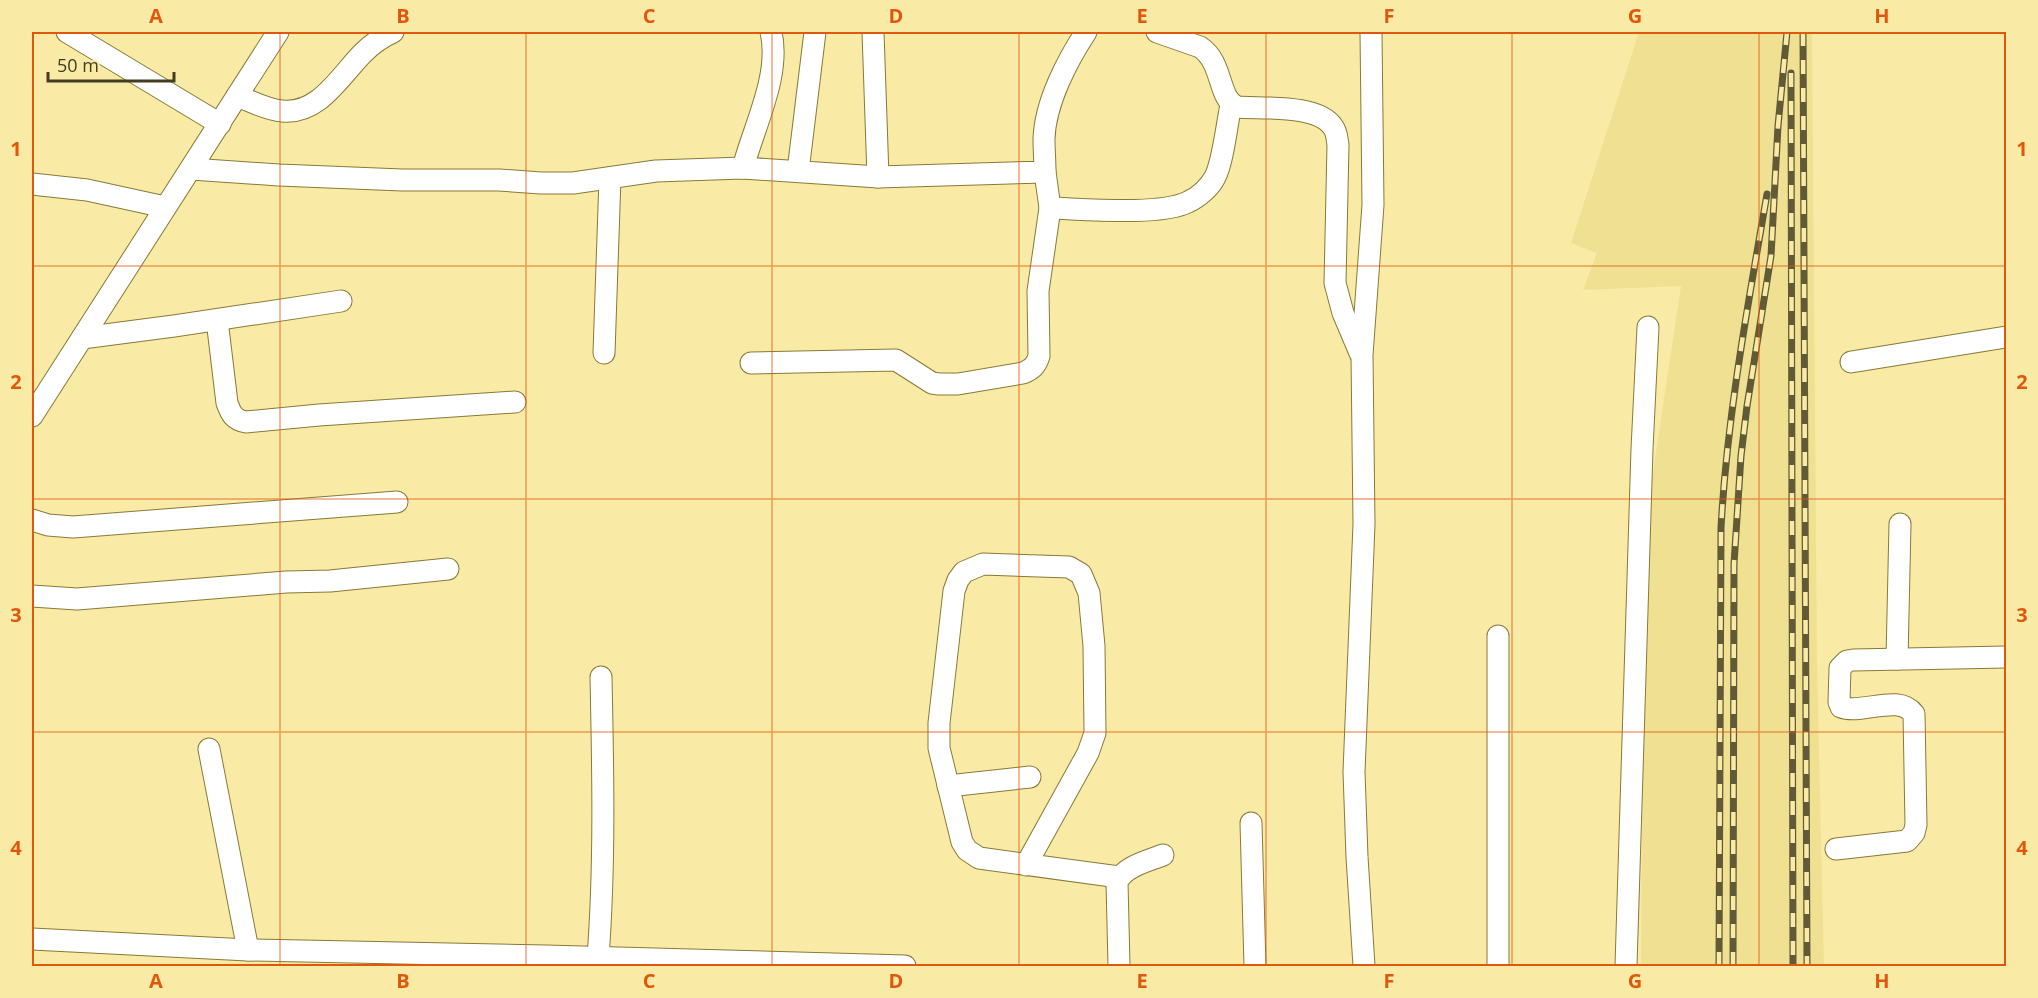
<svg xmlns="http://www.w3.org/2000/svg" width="2038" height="998" font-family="'Open Sans',sans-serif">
  <rect width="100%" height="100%" fill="#f9eba6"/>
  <polygon fill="#efe092" points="1639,32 1812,32 1817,663 1824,966 1641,966 1644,532 1681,286 1583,290 1597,253 1571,243"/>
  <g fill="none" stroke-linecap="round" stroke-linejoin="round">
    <g stroke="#877a37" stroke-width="23">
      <g id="minor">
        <polyline points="67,32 220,124"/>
        <path d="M1157,32L1200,47C1224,63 1217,98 1237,107C1263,109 1318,104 1333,127C1337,132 1337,139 1338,145L1335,283L1343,313L1360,353"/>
        <path d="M237,96C251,101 267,110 282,111C319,115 340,76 363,53C371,45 382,37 393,32"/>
        <path d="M743,168C754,126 781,75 771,32"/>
        <polyline points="191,169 279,175 402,180 499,180 541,183 573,183 656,171 743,168 878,177 873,32"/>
        <polyline points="798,171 815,32"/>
        <path d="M878,177L1045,172C1045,161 1044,150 1044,139C1045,103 1067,61 1086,32"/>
        <polyline points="32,184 87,190 165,207"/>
        <path d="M1050,208C1084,209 1160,216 1188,202C1199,197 1210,187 1215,177C1223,162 1227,123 1231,105"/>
        <path d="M217,320L227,403C231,414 234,420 246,422L319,415L515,402"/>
        <polyline points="82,338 174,326 341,301"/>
        <polyline points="604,353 610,178"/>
        <polyline points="1851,362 2006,337"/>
        <path d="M751,363L896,360L932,383L939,384H958L1023,373C1032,369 1036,366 1039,356L1038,291L1050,208L1045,172"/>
        <polyline points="32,416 278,32"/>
        <polyline points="32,520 48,525 73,527 397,502"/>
        <polyline points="32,596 77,599 286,582 330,581 448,569"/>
        <polyline points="1897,659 1900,524"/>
        <polyline points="209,749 248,950"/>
        <polyline points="948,786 1030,777"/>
        <polyline points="1251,823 1255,966"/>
        <path d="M1836,849L1907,841L1914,833L1916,825L1914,714C1899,693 1862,715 1841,707L1839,702L1840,668L1847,661L1853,660L2006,657"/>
        <polyline points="1026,865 1088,753 1095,733 1094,646 1089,593 1081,574 1069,567 983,564 964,572 958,580 954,591 939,723 939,748 962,842 967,850 979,858 1119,877"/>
        <polyline points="32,939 248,950 546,956 905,966"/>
        <path d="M598,957C605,864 603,771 601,677"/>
        <path d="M1119,966L1117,882C1125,866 1148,861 1163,855"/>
        <polyline points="1364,966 1357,857 1354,772 1364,524 1362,355 1373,205 1371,32"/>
        <polyline points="1498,966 1498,636"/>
        <polyline points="1626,966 1642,449 1648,327"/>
      </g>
    </g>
    <use href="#minor" stroke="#fff" stroke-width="21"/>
    <g stroke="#615a37" stroke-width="7">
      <g id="rail">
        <polyline points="1803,32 1807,966"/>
        <polyline points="1791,73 1793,966"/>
        <path d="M1719,966L1721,528C1727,416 1748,305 1767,194"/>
        <polyline points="1733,966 1734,564 1741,456 1747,406 1771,256 1778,126 1787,32"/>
      </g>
    </g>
    <use href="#rail" stroke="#f9eba6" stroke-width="4.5" stroke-dasharray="14" stroke-linecap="butt"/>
  </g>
  <path fill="none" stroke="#e0580d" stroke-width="1.5" stroke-opacity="0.55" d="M280,32V966M526,32V966M772,32V966M1019,32V966M1266,32V966M1512,32V966M1759,32V966M32,266H2006M32,499H2006M32,732H2006"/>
  <rect width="2038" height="998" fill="none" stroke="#f9eba6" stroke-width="66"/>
  <path d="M48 72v9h126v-9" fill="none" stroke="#423c20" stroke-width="3"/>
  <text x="57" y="72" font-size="18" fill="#423c20" stroke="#f9eba6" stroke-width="4.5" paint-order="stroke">50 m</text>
  <rect x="33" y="33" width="1972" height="932" fill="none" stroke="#e0580d" stroke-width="2"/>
  <g font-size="20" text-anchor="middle" font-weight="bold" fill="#e0580d">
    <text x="156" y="23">A</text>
    <text x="403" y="23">B</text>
    <text x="649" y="23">C</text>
    <text x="896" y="23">D</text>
    <text x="1142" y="23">E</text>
    <text x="1389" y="23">F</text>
    <text x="1635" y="23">G</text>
    <text x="1882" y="23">H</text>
    <text x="16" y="156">1</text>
    <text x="2022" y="156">1</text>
    <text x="16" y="389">2</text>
    <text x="2022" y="389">2</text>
    <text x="16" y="622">3</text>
    <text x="2022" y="622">3</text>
    <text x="16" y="855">4</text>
    <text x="2022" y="855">4</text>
    <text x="156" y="988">A</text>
    <text x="403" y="988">B</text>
    <text x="649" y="988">C</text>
    <text x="896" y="988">D</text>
    <text x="1142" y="988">E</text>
    <text x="1389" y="988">F</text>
    <text x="1635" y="988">G</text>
    <text x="1882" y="988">H</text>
  </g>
</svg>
